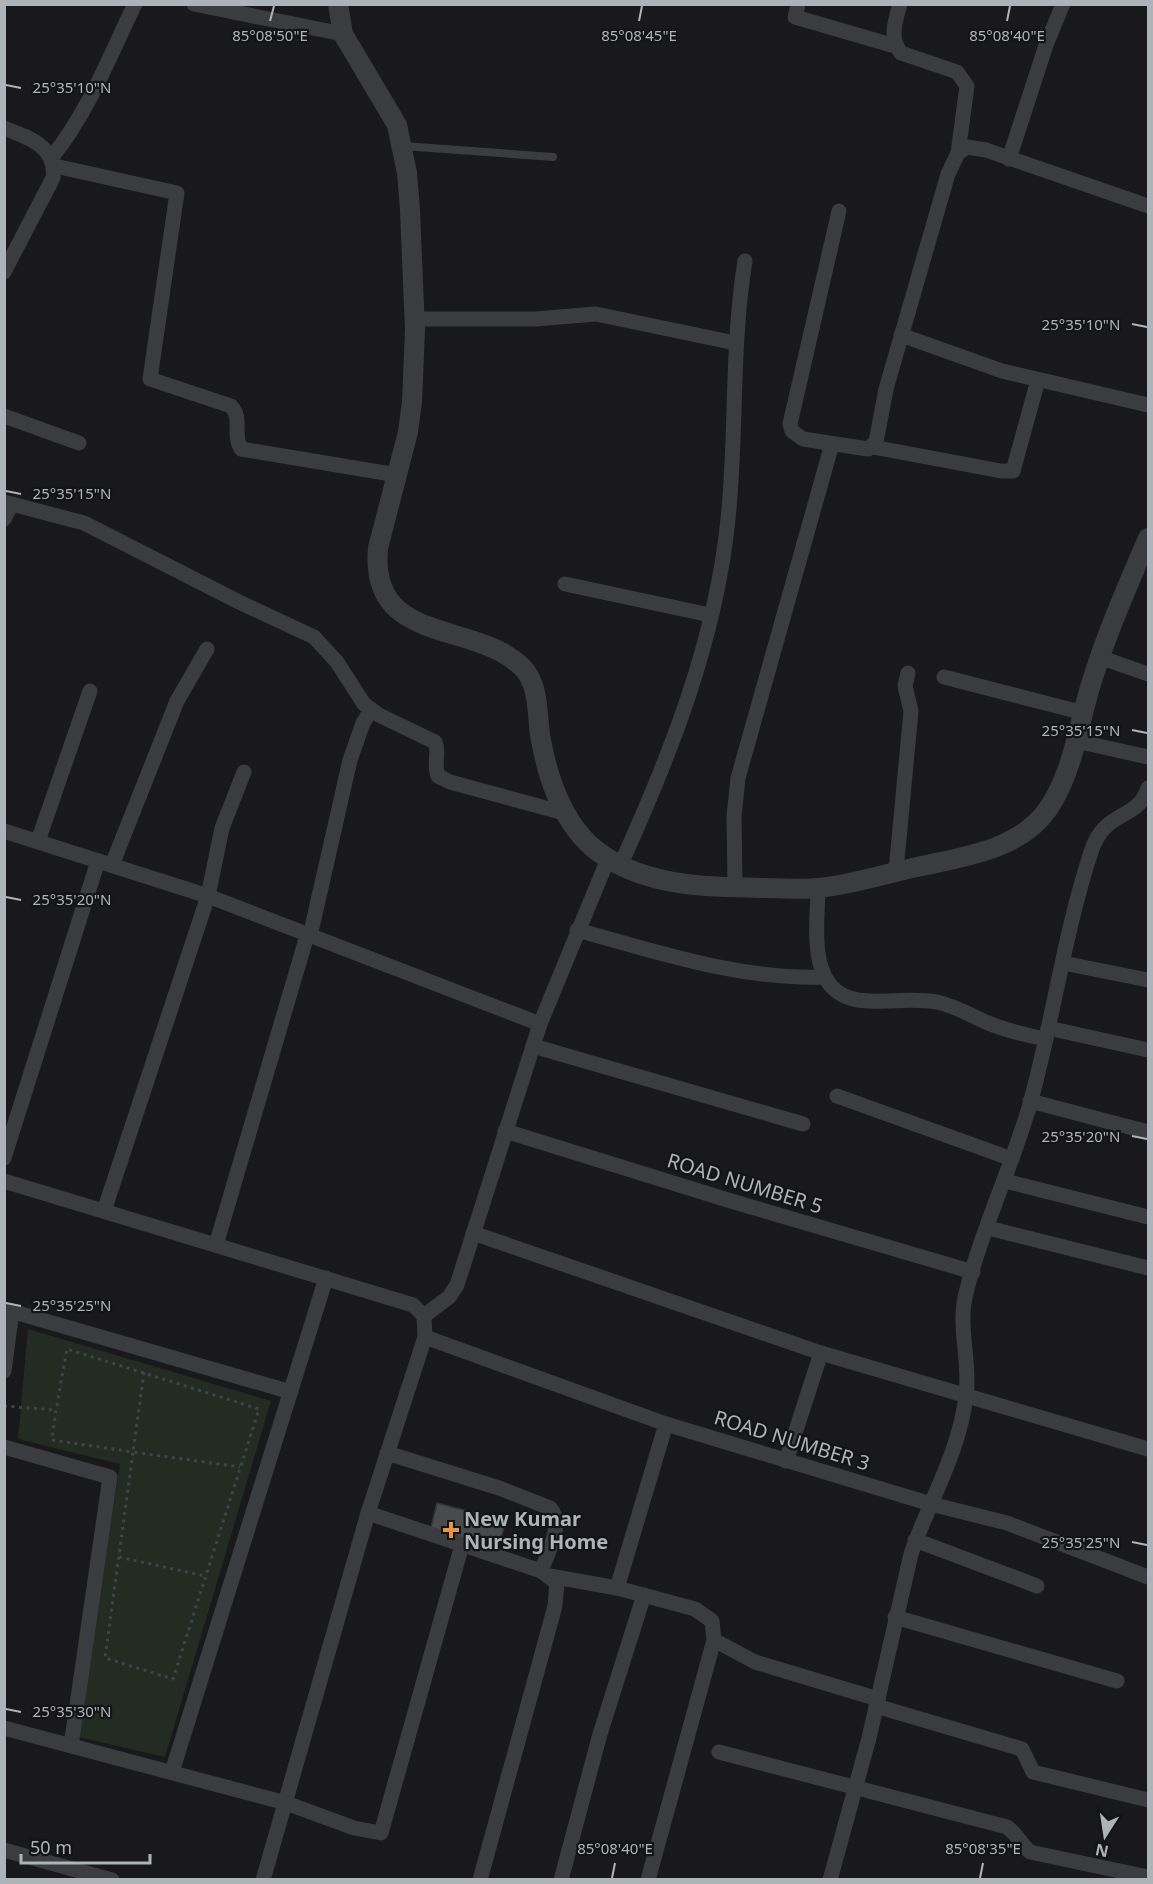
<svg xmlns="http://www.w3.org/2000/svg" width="1153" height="1884" font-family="'Noto Sans',sans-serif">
  <rect width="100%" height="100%" fill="#19191b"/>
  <polygon fill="#232b23" points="28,1329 271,1401 165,1757 78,1737 120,1464 18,1439"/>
  <polygon fill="#484a4d" stroke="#333437" stroke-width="1.5" points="437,1503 506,1521 498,1549 430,1531"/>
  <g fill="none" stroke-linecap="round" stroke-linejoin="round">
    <g stroke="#404347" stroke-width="3" stroke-dasharray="3 4.5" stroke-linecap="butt">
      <polyline points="144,1372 133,1452 240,1467"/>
      <polyline points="4,1406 56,1410 52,1440 133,1452 105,1658 173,1679 259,1409 67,1349 56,1410"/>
      <polyline points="119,1557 205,1576"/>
    </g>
    <polyline stroke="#3a3c40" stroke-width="8" points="403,146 553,157"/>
    <g stroke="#3a3c40" stroke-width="15">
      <polyline points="194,4 343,34"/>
      <polyline points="798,4 795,17 895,46"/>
      <path d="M900,4C895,22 889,38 901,53L957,72L967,86L958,153"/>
      <path d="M4,128C30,138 57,147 53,178L4,272"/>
      <path d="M52,157C89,111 109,57 135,4"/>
      <polyline points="1009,159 1046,45 1063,4"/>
      <path d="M55,166L177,193L150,379L231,406C243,419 232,434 241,449L397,475"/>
      <polyline points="839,211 790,424 792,431 803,439 868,449 876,442 886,389 948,174 958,153 967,147 986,150 1148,206"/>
      <polyline points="414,319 535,319 596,314 735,343"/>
      <polyline points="901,335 1002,371 1148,405"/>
      <polyline points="4,416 79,443"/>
      <polyline points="873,447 1001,471 1013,471 1038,380"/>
      <path d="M4,502L84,523L239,602L314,637L337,662L364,704L379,715L435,742C440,753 433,764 438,776L450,782L564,813"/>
      <polyline points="4,519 12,504"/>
      <polyline points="565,584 710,615"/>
      <polyline points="1099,657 1148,674"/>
      <polyline points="944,677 1084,713"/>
      <polyline points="1076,741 1148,757"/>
      <polyline points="4,831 208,896 540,1024"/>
      <polyline points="38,841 90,691"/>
      <polyline points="112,865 177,701 207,649"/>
      <path d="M620,866C670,756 716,640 728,519C737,433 731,347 745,261"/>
      <polyline points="896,871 911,711 905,686 908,673"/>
      <polyline points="735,888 734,816 738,778 832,444"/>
      <path d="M818,889C817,933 806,999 868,1001C892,1002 914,998 937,1002C956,1006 971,1016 988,1023C1007,1031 1026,1035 1046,1039"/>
      <path d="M577,930C657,952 740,980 824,977"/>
      <polyline points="1063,963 1148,980"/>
      <polyline points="1048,1028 1148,1050"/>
      <polyline points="533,1046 803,1124"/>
      <polyline points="837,1096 1012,1159"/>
      <polyline points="1030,1101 1148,1132"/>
      <polyline points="505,1131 731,1201 973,1272"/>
      <polyline points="4,1158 98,861"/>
      <polyline points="4,1181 413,1305 424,1316 425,1337 368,1513 263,1880"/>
      <polyline points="1005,1181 1148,1217"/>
      <polyline points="104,1211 208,896 222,828 244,772"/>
      <polyline points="988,1228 1148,1268"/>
      <polyline points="473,1233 821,1353 1148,1449"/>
      <polyline points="216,1245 306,939 310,936 350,760 363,723 371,710"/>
      <polyline points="4,1309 291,1392"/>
      <polyline points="424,1316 449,1297 457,1285 540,1024 608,859"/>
      <polyline points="425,1337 666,1424 931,1504 1007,1523 1148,1577"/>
      <polyline points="4,1371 12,1311"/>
      <polyline points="4,1447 110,1477 71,1746"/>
      <path d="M387,1453L499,1488L550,1508C565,1523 547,1554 541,1571"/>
      <polyline points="786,1461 821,1353"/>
      <polyline points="368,1513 541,1571 557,1583 555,1606 480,1880"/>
      <polyline points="915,1540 1037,1586"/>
      <polyline points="550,1576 617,1588 695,1609 712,1621 714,1640 648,1880"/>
      <polyline points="617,1588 666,1424"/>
      <polyline points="895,1617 1117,1681"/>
      <polyline points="714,1640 755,1662 878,1699"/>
      <polyline points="876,1706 1022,1749 1033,1772 1148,1800"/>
      <polyline points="4,1728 286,1803 354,1828 381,1833 462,1545"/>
      <path d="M719,1752L1007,1827C1017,1834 1021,1844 1030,1852L1148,1877"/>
      <polyline points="172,1772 326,1278"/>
      <polyline points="4,1850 112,1880"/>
      <polyline points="561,1880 600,1734 644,1595"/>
      <path d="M830,1880L869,1738L911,1554C929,1501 959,1454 966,1396C971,1361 957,1328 966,1293C982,1228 1012,1167 1030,1104C1053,1021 1064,934 1091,852C1105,808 1137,822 1148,788"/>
    </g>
    <path stroke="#3a3c40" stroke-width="20" d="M338,4L343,34L397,125L407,173L410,210L415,330L412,402L408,432L378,548C369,647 475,619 523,668C539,685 537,713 540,735C547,775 560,818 591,846C638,887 706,887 765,888C783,888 801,890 818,888C851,885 884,874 917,867C962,857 1020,850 1048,809C1074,771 1078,724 1092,681C1107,632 1128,585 1148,538"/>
  </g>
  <path fill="none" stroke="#acb3b9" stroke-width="2" d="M270,21L274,6M639,21L642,6M1007,21L1010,6M6,85L21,88M1132,324L1147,327M6,491L21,494M1132,730L1147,733M6,897L21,900M1132,1136L1147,1139M6,1303L21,1306M1132,1542L1147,1545M6,1709L21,1712M612,1878L615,1863M980,1878L983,1863"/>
  <path fill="#e59347" stroke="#141416" stroke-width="2" d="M448 1521h6v6h6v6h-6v6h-6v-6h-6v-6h6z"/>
  <g text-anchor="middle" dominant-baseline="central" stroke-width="4.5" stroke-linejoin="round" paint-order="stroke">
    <g font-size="20" fill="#acb3b9" stroke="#141416">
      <text transform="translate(745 1183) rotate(17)">ROAD NUMBER 5</text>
      <text transform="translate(792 1440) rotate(17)">ROAD NUMBER 3</text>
    </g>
    <g font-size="20" font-weight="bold" fill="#acb3b9" stroke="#141416" text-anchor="start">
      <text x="464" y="1518">New Kumar<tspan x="464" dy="23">Nursing Home</tspan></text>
    </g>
  </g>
  <g font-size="15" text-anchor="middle" fill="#acb3b9" stroke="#141416" stroke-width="4.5" stroke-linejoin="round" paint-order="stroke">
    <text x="270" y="41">85°08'50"E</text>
    <text x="639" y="41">85°08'45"E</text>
    <text x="1007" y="41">85°08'40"E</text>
    <text x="72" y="93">25°35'10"N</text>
    <text x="1081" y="330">25°35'10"N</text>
    <text x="72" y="499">25°35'15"N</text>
    <text x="1081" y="736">25°35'15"N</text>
    <text x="72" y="905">25°35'20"N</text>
    <text x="1081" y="1142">25°35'20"N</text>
    <text x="72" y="1311">25°35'25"N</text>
    <text x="1081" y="1548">25°35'25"N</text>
    <text x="72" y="1717">25°35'30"N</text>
    <text x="615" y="1854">85°08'40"E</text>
    <text x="983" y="1854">85°08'35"E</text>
  </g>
  <rect width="1153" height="1884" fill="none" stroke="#acb3b9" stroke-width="12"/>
  <g transform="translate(1105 1836) rotate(192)" stroke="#141416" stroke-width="4.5" paint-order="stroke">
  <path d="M0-4.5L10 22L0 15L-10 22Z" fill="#acb3b9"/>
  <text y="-9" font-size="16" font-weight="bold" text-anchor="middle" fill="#acb3b9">N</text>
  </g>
  <path d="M21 1854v9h129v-9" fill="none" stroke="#acb3b9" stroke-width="3"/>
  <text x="30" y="1854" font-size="18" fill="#acb3b9" stroke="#141416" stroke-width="4.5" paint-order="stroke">50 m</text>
</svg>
